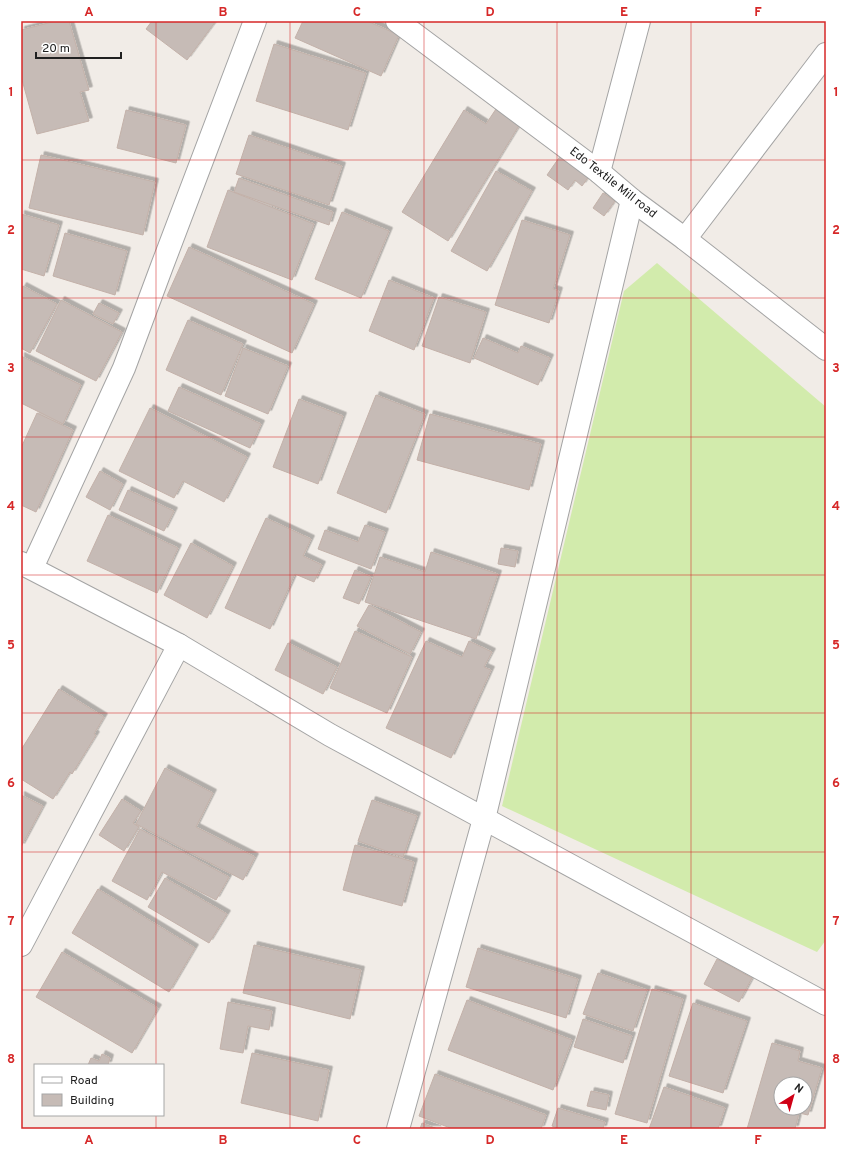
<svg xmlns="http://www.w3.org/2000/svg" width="847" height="1150" font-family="Overpass,sans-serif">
  <defs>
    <filter id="shadow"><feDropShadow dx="3.5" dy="-3.5" stdDeviation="0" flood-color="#0004"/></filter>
  </defs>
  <rect width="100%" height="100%" fill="#f1ece7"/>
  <polygon fill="#d2ebac" points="657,263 826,407 826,940 817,952 502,806 624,291"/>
  <g fill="#c6bbb6" stroke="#c3b1a9" fill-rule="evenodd" filter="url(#shadow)">
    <polygon points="56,21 69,21 89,90 80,92 89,121 37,134 21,76 21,30"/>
    <polygon points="152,21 216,21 187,60 146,29"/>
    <polygon points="303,21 367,21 399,35 381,76 295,38"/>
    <polygon points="274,44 366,73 348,130 256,101"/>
    <polygon points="496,109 520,124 448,241 402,212 464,110 486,124"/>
    <polygon points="126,110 186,125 176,163 117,148"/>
    <polygon points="249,135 342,166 329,205 236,174"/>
    <polygon points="41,155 155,182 143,235 29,208"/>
    <polygon points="561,155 590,175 582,186 575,180 568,190 547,175"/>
    <polygon points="496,171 532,191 487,271 451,251"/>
    <polygon points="239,178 333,212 329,225 234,192"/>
    <polygon points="228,190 314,224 292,280 207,247"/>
    <polygon points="603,193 615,201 604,216 593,208"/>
    <polygon points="342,212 389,231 361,298 315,279"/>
    <polygon points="21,214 59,225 44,276 21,269"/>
    <polygon points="522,220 570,235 553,289 559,291 549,323 495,305"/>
    <polygon points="65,233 127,251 115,295 53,276"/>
    <polygon points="189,247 314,304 292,353 167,296"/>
    <polygon points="389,280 434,298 414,350 369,331"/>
    <polygon points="23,286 57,304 30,353 21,348 21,290"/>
    <polygon points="439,297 486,312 470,363 422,346"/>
    <polygon points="61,300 122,332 96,381 36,351"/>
    <polygon points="99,303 119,313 113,324 93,314"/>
    <polygon points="188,320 243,344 221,395 166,370"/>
    <polygon points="483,338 518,353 521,346 550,358 538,385 474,358"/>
    <polygon points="243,348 288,366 268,414 225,396"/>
    <polygon points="21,356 81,385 63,424 21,403"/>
    <polygon points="179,387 261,424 250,448 168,411"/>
    <polygon points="376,395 425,414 386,513 337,493"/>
    <polygon points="299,399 343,416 318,484 273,467"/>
    <polygon points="150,408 247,457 224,502 183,481 174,498 119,471"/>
    <polygon points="37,413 73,430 36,512 21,505 21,448"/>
    <polygon points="430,414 541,444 529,490 417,460"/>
    <polygon points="100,471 123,484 110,510 86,497"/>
    <polygon points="128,490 174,511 164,531 119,510"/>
    <polygon points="108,515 178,548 157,593 87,561"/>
    <polygon points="266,518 311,539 303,556 322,565 314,582 295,574 270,629 225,608"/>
    <polygon points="365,525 385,532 371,569 318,549 325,530 358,542"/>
    <polygon points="191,543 233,566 207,618 164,595"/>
    <polygon points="501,548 518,551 515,567 498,564"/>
    <polygon points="431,552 498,574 476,639 365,602 380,557 425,572"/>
    <polygon points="355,570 371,577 359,604 343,598"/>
    <polygon points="369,605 421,632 410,654 357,626"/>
    <polygon points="355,631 412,657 387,713 330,688"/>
    <polygon points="426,641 462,657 469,641 492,652 484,667 491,670 451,758 386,728"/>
    <polygon points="288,643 337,667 323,694 275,670"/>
    <polygon points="59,689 104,717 94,734 96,735 72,774 70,772 53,799 21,779 21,750"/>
    <polygon points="165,768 213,793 196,827 255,857 243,880 136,824"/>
    <polygon points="21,795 43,806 21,847"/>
    <polygon points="122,799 141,811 133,823 139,827 124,851 99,835"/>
    <polygon points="372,800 417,816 403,857 358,841"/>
    <polygon points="140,829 229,877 216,900 162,872 147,900 112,881"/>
    <polygon points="355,845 414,862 402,906 343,890"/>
    <polygon points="165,878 227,914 209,943 148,907"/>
    <polygon points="98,889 195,948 169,992 72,933"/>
    <polygon points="254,945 361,970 350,1019 243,993"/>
    <polygon points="478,948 578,979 566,1018 466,987"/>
    <polygon points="62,952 158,1008 132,1053 36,997"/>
    <polygon points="717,959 752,978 739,1002 704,984"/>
    <polygon points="598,973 647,990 633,1031 583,1014"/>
    <polygon points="652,989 683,999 647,1123 615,1114"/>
    <polygon points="467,1000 572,1040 553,1090 448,1050"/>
    <polygon points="228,1002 272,1011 269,1030 248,1026 243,1053 220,1049"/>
    <polygon points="693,1003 747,1021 723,1093 669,1076"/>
    <polygon points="583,1019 632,1036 623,1063 574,1047"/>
    <path d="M772,1043L800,1051L798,1061L822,1068L808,1115L799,1113L795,1129H747ZM781,1084H805V1108H781Z"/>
    <polygon points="252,1053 329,1070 318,1121 241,1103"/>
    <polygon points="102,1054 110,1058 108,1065 88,1065 91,1058 99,1061"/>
    <polygon points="435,1074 546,1115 541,1129 453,1129 419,1116"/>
    <polygon points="664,1087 725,1108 718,1129 649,1129"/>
    <polygon points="591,1091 609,1095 606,1110 587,1106"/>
    <polygon points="558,1108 605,1122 603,1129 561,1129 552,1126"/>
    <polygon points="422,1123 438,1129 420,1129"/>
  </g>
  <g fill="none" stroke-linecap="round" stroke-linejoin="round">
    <g stroke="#a4a4a4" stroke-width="24">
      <g id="minor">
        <polyline points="599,172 639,21"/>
        <polyline points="685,239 826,54"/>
        <polyline points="21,563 179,645 330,735 826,1004"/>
        <polyline points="32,568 124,368 162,266 255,21"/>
        <polyline points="21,945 179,645"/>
        <polyline points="398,1129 484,819 632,200"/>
      </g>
    </g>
    <g stroke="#a4a4a4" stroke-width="24">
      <polyline id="tertiary" points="397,21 599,172 632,200 685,239 826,349"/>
    </g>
    <use href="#minor" stroke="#fff" stroke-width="22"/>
    <use href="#tertiary" stroke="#fff" stroke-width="22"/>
  </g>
  <path fill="none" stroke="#d62828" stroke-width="1" stroke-opacity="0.55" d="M156,21V1065M290,21V1129M424,21V1129M557,21V1129M691,21V1129M21,160H826M21,298H826M21,437H826M21,575H826M21,713H826M21,852H826M21,990H826M156,1115V1129"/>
  <g text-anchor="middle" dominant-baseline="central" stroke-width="3" stroke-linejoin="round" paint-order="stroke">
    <g font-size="12" fill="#202020" stroke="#fff">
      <text transform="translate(613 183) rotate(38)">Edo Textile Mill road</text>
    </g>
  </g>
  <rect width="847" height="1150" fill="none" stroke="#ffffff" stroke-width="44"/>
  <rect x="34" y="1064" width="130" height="52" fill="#ffffff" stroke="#a6a6a6"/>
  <rect x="42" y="1077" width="20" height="6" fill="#ffffff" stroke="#a6a6a6"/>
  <text x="70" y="1084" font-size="12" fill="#202020">Road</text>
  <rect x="42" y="1094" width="20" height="12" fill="#c6bbb6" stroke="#a6a6a6"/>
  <text x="70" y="1104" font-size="12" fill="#202020">Building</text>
  <g transform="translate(793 1096) rotate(37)"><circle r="19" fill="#ffffff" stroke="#a6a6a6"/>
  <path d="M0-3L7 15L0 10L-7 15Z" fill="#d00016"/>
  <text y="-6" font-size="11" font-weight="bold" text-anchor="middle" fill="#202020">N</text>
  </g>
  <path d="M36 52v6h85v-6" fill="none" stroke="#202020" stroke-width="2"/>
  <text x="42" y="52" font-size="12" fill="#202020" stroke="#ffffff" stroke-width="3" paint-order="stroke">20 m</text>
  <rect x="22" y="22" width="803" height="1106" fill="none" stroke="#d62828" stroke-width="1.5"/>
  <g font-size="13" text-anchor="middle" font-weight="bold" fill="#d62828">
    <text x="89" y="16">A</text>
    <text x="223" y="16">B</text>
    <text x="357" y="16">C</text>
    <text x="490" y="16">D</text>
    <text x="624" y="16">E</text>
    <text x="758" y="16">F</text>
    <text x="11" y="96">1</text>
    <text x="836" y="96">1</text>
    <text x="11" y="234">2</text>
    <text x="836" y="234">2</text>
    <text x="11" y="372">3</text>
    <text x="836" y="372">3</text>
    <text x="11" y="510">4</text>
    <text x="836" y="510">4</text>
    <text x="11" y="649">5</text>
    <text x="836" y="649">5</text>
    <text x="11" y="787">6</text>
    <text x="836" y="787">6</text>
    <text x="11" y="925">7</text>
    <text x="836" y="925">7</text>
    <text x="11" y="1063">8</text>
    <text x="836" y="1063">8</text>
    <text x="89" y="1144">A</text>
    <text x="223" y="1144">B</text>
    <text x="357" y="1144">C</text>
    <text x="490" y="1144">D</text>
    <text x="624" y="1144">E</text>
    <text x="758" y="1144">F</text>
  </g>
</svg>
